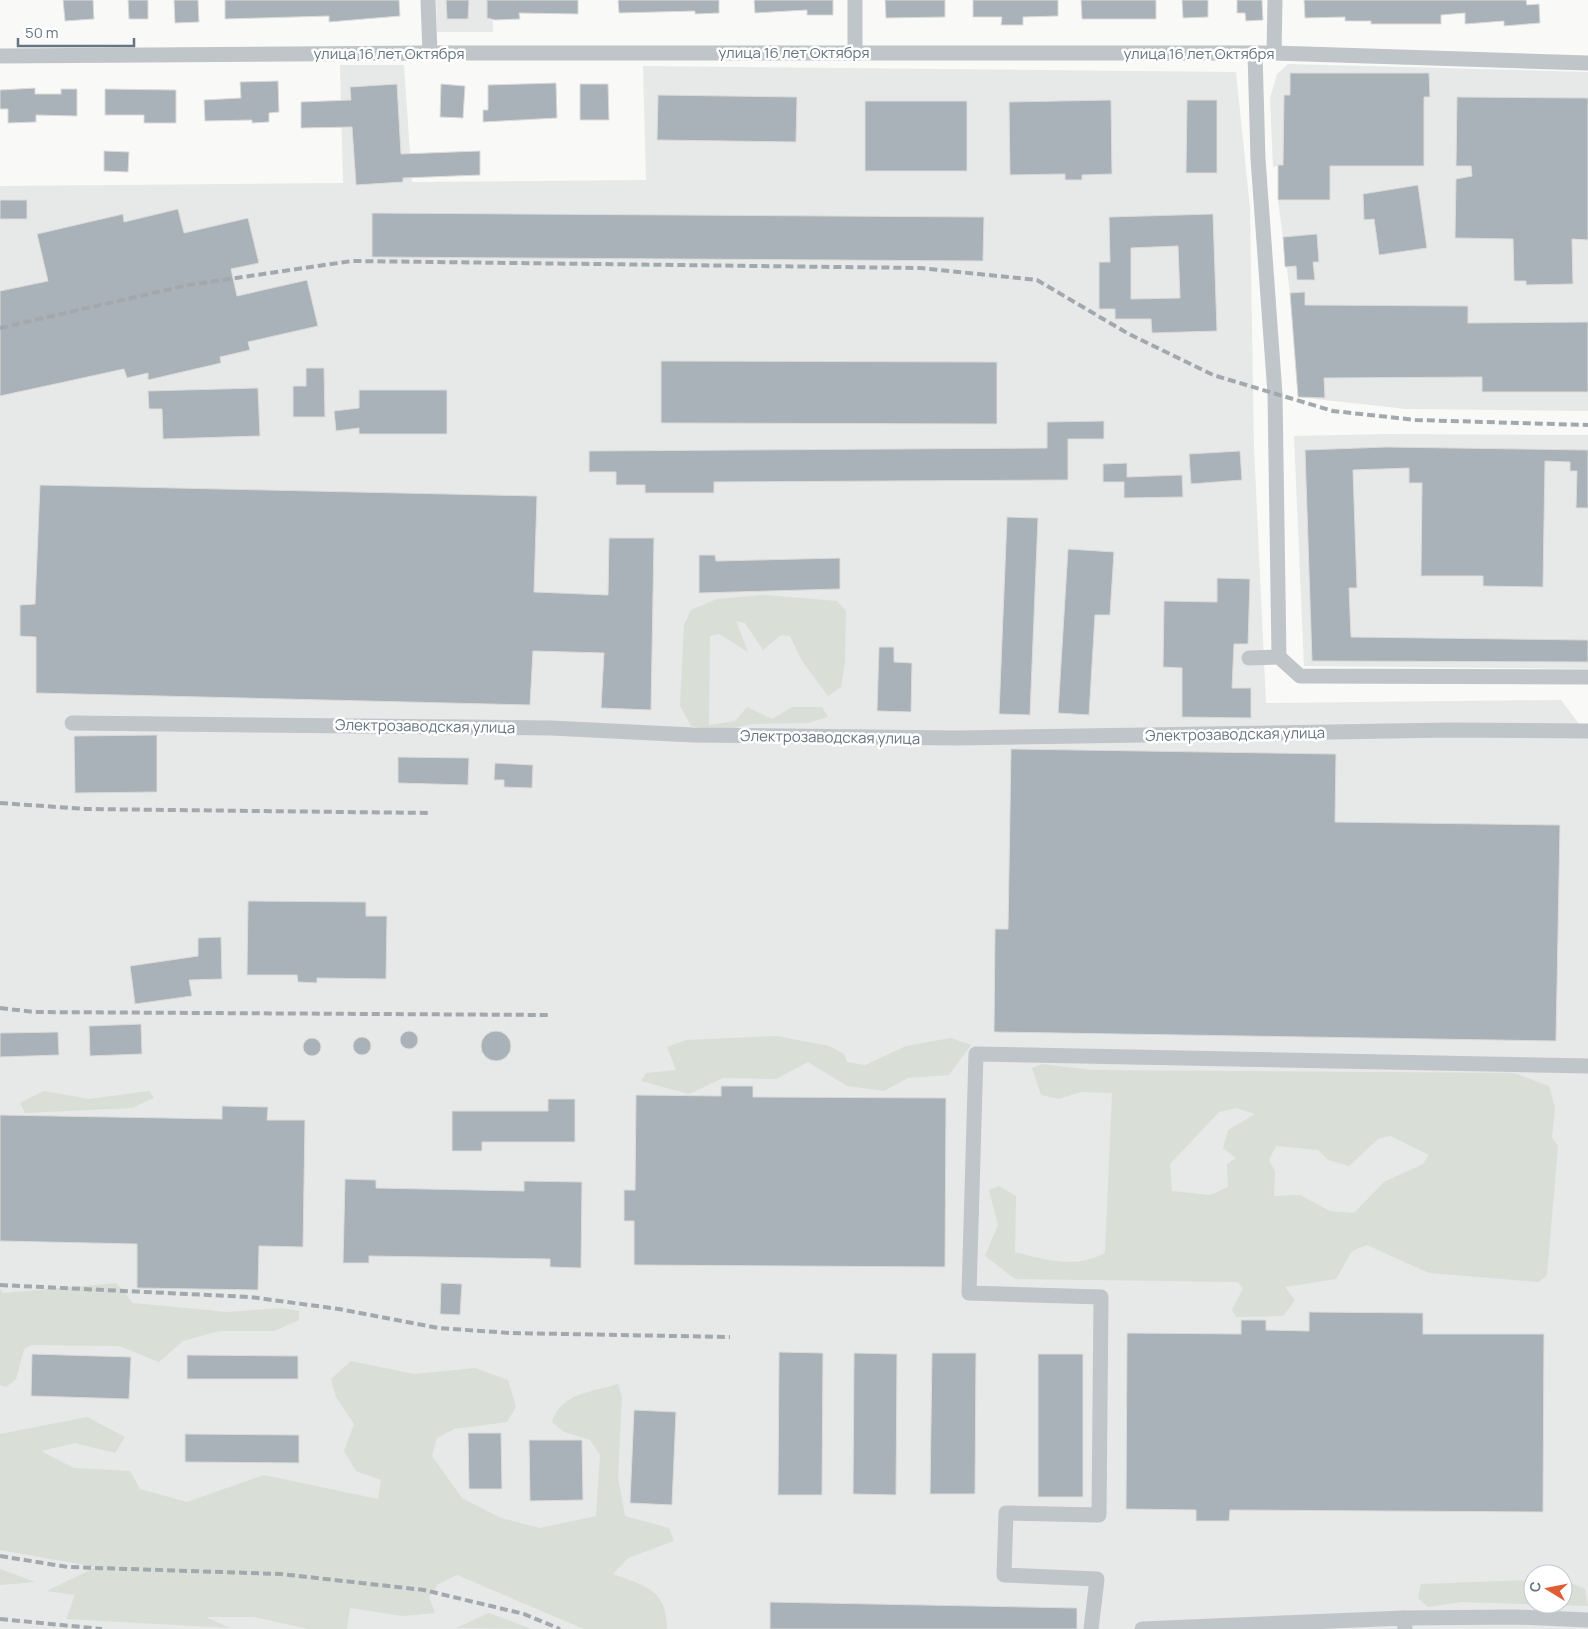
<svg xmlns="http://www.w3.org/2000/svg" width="1588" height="1629" font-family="Manrope,sans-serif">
  <rect width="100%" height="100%" fill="#f9f9f7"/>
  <g fill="#e7e8e8" fill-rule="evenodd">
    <polygon points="436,0 492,0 493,32 437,32"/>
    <polygon points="1288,64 1588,72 1588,411 1406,409 1298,397 1290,293 1278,200 1278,166 1273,167 1270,98 1277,74"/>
    <path d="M340,65H404L412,182L646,180L643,66L1236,72L1250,208L1254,447L1266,703L1561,700L1588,736V1629H0V186L343,183ZM1533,1574H1563V1604H1533Z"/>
    <polygon points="1387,434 1588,435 1588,669 1304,666 1294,436"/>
  </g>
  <g fill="#d9ded6" fill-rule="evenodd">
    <polygon points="765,595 837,601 846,611 845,662 841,687 828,696 802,661 790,636 781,635 763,650 745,623 736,621 748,652 719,634 710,636 709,725 735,721 747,707 772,719 792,707 822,707 828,717 808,723 752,724 716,732 691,726 680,706 684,625 691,610 717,599"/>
    <polygon points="777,1036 829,1046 844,1054 847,1062 865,1065 906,1046 951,1038 971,1045 949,1075 908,1078 884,1091 847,1086 808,1062 776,1079 723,1078 689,1094 641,1081 646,1073 676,1070 667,1047 686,1040"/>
    <path d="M1042,1064L1092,1070L1514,1073L1549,1086L1555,1108L1552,1138L1558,1146L1547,1275L1539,1282L1429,1273L1367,1245L1352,1251L1336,1279L1285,1287L1295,1300L1283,1316L1236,1317L1232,1310L1243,1288L1238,1282L1015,1279L985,1256L998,1225L989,1190L999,1186L1016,1196L1015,1252C1045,1260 1076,1269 1105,1253L1112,1093L1081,1092L1059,1099L1041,1095L1032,1068ZM1236,1108L1255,1114L1228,1130L1223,1148L1236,1158L1227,1164L1228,1187L1210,1195L1172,1191L1170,1164L1219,1112ZM1391,1136L1429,1155L1423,1164L1384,1182L1354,1213L1330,1211L1300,1195L1274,1196L1275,1171L1269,1160L1276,1146L1318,1150L1328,1160L1349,1166L1378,1139Z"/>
    <polygon points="44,1091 89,1099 149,1091 154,1098 132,1108 25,1113 20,1103"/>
    <polygon points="116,1283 133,1303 227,1312 282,1308 299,1311 299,1320 274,1331 219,1331 183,1341 159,1362 119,1346 32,1345 24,1349 16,1379 6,1387 0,1385 0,1289 3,1293"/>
    <path d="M351,1361L414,1374L475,1368L508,1380L516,1407L507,1422L454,1429L437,1438L432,1456L462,1498L501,1518L540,1528L596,1516L600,1455L590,1440L564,1432L552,1422C561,1393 591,1392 618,1384L622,1397L618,1477L625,1516L669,1528L674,1541L628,1558L613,1574C645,1586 667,1589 667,1629H584L457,1575L438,1584L429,1597L435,1613L402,1616L350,1608L347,1629H308L254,1617H206L230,1628L66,1619L75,1595L47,1591L96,1567L0,1550V1434L87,1417L125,1437L115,1453L75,1443L41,1451L74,1468L130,1471L140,1489L187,1502L264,1475L378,1499L381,1480L356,1471L344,1451L354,1424L336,1397L331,1379Z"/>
    <polygon points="0,1569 35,1582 0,1585"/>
    <polygon points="1533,1580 1533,1604 1563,1604 1563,1580 1585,1589 1588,1606 1461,1602 1428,1607 1418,1598 1421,1584"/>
    <polygon points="489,1613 531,1629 456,1628"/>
  </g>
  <g fill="#a9b2b8" stroke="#dbdbd9" fill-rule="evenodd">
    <polygon points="63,0 93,0 94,19 65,21"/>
    <polygon points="128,0 148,0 148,19 129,19"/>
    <polygon points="174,0 198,0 199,22 175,23"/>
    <polygon points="225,0 399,0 400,16 329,22 329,16 225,19"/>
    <polygon points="446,0 469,0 468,19 447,19"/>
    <polygon points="487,0 578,0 578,14 519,13 520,19 495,20 487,18"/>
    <polygon points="618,0 719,0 719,13 695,14 695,11 619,13"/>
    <polygon points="754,0 833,0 833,15 807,15 807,10 755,13"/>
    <polygon points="885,0 945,0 945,17 886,18"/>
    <polygon points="973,0 1058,0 1058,16 1023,17 1023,25 1001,25 1002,17 973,17"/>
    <polygon points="1081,0 1156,0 1156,19 1082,19"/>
    <polygon points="1182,0 1208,0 1208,17 1183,18"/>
    <polygon points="1237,0 1262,0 1263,20 1246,21 1245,13 1237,13"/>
    <polygon points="1304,0 1526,0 1527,5 1539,4 1540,23 1504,26 1504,21 1465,24 1465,13 1441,15 1441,24 1371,24 1371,21 1345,21 1345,17 1305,18"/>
    <polygon points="1290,73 1429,73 1430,97 1424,97 1424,166 1330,166 1330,200 1278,200 1278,165 1283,165 1284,95 1290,95"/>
    <polygon points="278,81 279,112 269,113 269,122 252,123 252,120 205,121 204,100 241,98 240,82"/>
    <polygon points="556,83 557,118 483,122 483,110 488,110 488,85"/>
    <polygon points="397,84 401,154 480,151 480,175 403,178 403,182 356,185 352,127 301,128 301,102 351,100 350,87"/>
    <polygon points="441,84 465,86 463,118 440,117"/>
    <polygon points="580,84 608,84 609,120 580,120"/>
    <polygon points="35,88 35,94 61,94 61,89 77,89 77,116 36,115 36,122 8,123 8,109 0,109 0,90"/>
    <polygon points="105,89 176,90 176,123 144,123 144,115 105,115"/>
    <polygon points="658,95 797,97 796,142 657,140"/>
    <polygon points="1457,97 1588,98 1588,240 1572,239 1573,284 1526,285 1526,281 1514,281 1513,239 1455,238 1456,179 1472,176 1471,166 1456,166"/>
    <polygon points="1111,100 1112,174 1082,175 1082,180 1065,180 1065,174 1010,175 1009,102"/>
    <polygon points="1187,100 1217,100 1217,173 1186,173"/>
    <rect x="865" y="101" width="102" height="70"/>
    <polygon points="104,151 129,152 128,172 104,171"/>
    <polygon points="1418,185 1427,248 1379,255 1374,219 1364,220 1363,194"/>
    <rect x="0" y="200" width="27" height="19"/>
    <polygon points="178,209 184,233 248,218 259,263 231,269 237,296 307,280 318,326 248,342 250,350 220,357 221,363 148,380 148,373 127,378 124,369 0,396 0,291 48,281 37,234 123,214 124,222"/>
    <polygon points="372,213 984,217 983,261 372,257"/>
    <path d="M1213,214L1217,331L1152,333L1151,319H1115V309H1099V262H1110L1109,217ZM1178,246L1180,298L1131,299V248Z"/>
    <polygon points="1317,234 1319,262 1313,262 1315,280 1297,280 1296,266 1285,267 1283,237"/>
    <polygon points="1305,292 1305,305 1468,306 1468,323 1588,322 1588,392 1482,392 1482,377 1324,378 1325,398 1298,397 1290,293"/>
    <polygon points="661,361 997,362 997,424 661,423"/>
    <polygon points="306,368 324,368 325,417 293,417 293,386 306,386"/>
    <polygon points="258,388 260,436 163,439 162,409 149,409 148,391"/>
    <polygon points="359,390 447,390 447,434 359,434 359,428 336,431 334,411 359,408"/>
    <polygon points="1104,421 1104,439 1068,439 1068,480 714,482 714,493 645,493 645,485 616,485 616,472 589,472 589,451 1047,448 1047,422"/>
    <polygon points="1386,447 1588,450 1588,508 1576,508 1577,471 1570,471 1570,462 1545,461 1543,587 1483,586 1483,576 1421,576 1422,483 1409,483 1409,468 1353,470 1357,588 1349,588 1351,637 1588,640 1588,662 1312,661 1305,450"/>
    <polygon points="1240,451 1242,480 1191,484 1189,454"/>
    <polygon points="1127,463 1127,477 1182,475 1183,497 1124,498 1124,482 1103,482 1103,464"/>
    <polygon points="40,485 537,496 534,592 608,595 609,538 654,538 651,710 601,708 604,653 533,651 530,705 36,693 36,637 20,636 20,605 35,604"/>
    <polygon points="1007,517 1038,518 1030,715 999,714"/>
    <polygon points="1068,549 1114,552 1110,615 1095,615 1089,715 1058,713"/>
    <polygon points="699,555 715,555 716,561 840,558 840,589 699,593"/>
    <polygon points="1217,578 1250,579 1248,644 1234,644 1232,688 1251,688 1251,718 1182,717 1182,668 1163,667 1164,601 1217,602"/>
    <polygon points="879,647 894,647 894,662 912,663 911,712 877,711"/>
    <polygon points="157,735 157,792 75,793 74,736"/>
    <polygon points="1011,749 1336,754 1335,822 1560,825 1556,1041 994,1032 995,929 1008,929"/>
    <polygon points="398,757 469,758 468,785 398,783"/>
    <polygon points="495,763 533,765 532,788 504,787 504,780 494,780"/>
    <polygon points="248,901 366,902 366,916 387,916 386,979 317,978 317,983 298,982 297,975 247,975"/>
    <polygon points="221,937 222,979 189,980 192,996 135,1004 130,966 198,956 198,938"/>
    <polygon points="141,1024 142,1054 90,1056 89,1026"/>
    <circle cx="409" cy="1040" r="9"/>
    <circle cx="496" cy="1046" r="15"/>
    <polygon points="58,1032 59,1055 0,1057 0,1033"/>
    <circle cx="362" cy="1046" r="9"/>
    <circle cx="312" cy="1047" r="9"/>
    <polygon points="721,1086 753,1086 753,1097 946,1098 945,1267 634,1265 634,1221 624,1221 624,1190 635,1190 636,1095 721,1096"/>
    <polygon points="548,1099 575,1099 575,1142 482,1142 482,1151 452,1151 452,1111 548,1111"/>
    <polygon points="222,1106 268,1107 267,1120 305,1120 303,1247 259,1246 258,1290 137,1288 137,1244 0,1241 0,1115 222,1119"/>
    <polygon points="345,1179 376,1180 376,1188 524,1191 524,1181 582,1182 581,1268 550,1267 550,1259 369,1256 369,1263 343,1263"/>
    <polygon points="441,1283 462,1284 460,1315 440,1314"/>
    <polygon points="1309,1312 1423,1313 1423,1334 1544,1334 1543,1512 1230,1510 1229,1521 1196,1521 1196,1510 1126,1509 1127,1333 1241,1334 1241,1320 1266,1320 1266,1330 1309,1331"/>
    <polygon points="779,1352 823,1353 822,1495 778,1495"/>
    <polygon points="854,1353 897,1354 896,1495 853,1494"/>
    <polygon points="932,1353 976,1353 975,1494 930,1494"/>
    <polygon points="32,1354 131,1357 129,1399 31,1396"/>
    <rect x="1038" y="1354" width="45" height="143"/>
    <polygon points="187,1355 298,1356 298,1379 187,1379"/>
    <polygon points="634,1410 676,1412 672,1505 630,1503"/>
    <polygon points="468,1433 501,1433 502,1489 469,1489"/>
    <polygon points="185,1434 299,1435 299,1463 185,1462"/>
    <polygon points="529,1440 582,1440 583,1500 530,1501"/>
    <polygon points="770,1602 1077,1608 1077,1629 770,1629"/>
  </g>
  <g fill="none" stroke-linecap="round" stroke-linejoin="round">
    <g stroke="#c0c5c9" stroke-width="15">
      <polyline points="428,0 430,53"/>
      <polyline points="855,0 855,52"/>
      <polyline points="1255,53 1258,159 1275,394 1279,657 1300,676 1588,677"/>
      <polyline points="1274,53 1275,0"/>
      <polyline points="0,56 430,53 1274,53 1588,63"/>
      <polyline points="1249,658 1279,657"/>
      <polyline points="72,723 551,728 693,735 957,738 1450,730 1588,731"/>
      <polyline points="1404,1618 1516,1617 1588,1620"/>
      <polyline points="1091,1629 1097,1579 1004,1575 1006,1513 1099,1515 1101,1297 969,1293 976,1054 1588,1066"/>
      <polyline points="1142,1629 1404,1618 1405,1629"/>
    </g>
    <g stroke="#a2a9ae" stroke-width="4" stroke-dasharray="8 4" stroke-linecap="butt">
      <polyline points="0,328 188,285 352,261 920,268 1037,280 1127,333 1213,375 1333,411 1416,420 1588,425"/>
      <polyline points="0,803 86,809 431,813"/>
      <polyline points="0,1008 34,1012 548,1015"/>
      <polyline points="0,1285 250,1297 339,1309 438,1328 510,1333 730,1337"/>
      <polyline points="0,1556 68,1567 281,1574 424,1590 524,1614 560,1629"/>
      <polyline points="0,1619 102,1629"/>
    </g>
  </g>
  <g text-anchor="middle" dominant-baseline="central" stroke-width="5" stroke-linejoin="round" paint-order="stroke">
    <g font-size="15" fill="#657581" stroke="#fff">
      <text x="794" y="52">улица 16 лет Октября</text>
      <text x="389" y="53">улица 16 лет Октября</text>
      <text x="1199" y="53">улица 16 лет Октября</text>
      <text transform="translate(425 726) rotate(1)">Электрозаводская улица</text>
      <text transform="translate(1235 734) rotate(-1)">Электрозаводская улица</text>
      <text transform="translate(830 737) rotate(1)">Электрозаводская улица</text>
    </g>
  </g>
  <g transform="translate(1548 1589) rotate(280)"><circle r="24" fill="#ffffff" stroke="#c1c8cd"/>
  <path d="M0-4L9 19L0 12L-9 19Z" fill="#de5d33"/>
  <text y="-8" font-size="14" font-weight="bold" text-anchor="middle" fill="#657581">С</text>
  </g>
  <path d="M18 38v8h116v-8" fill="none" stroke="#657581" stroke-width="2.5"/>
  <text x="25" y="38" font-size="15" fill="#657581" stroke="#ffffff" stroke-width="4" paint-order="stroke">50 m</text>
</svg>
